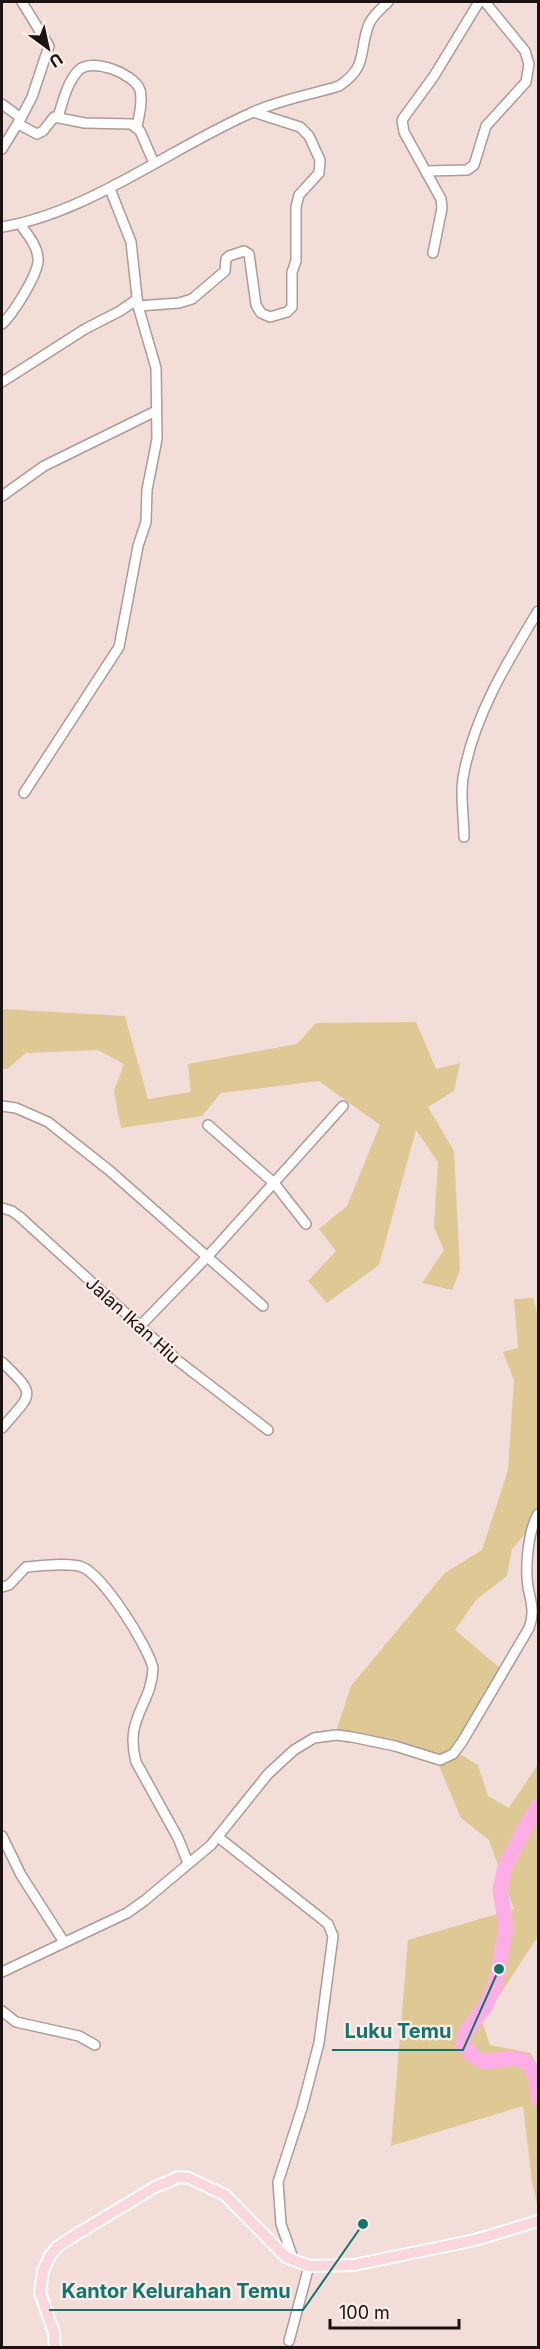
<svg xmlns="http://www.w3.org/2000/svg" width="540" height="2349" font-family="Inter,sans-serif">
  <rect width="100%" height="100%" fill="#f3ddd9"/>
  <g fill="#dec893">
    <polygon points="2,1009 125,1016 148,1099 191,1092 188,1064 297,1044 316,1023 416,1022 436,1069 460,1063 454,1091 428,1107 454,1151 460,1270 452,1290 422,1283 444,1250 434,1227 438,1162 416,1130 379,1265 327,1303 308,1281 336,1251 319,1229 347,1206 380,1125 319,1081 221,1093 202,1116 121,1128 114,1091 124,1064 98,1050 26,1053 7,1069 2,1069"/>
    <polygon points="533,1298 538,1316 538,1509 528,1530 512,1549 507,1576 476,1600 455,1630 500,1668 470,1725 453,1750 478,1765 488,1796 509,1808 538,1764 538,1936 482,2022 490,2045 531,2053 538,2067 538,2208 532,2182 523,2106 391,2146 408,1940 514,1909 489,1840 461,1818 435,1756 335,1735 351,1686 445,1573 482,1550 508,1470 514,1380 503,1352 518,1348 514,1299"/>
  </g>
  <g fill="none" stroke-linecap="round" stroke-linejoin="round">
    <path stroke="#feade7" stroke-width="15" d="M538,1806L526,1826L505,1867L500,1889L506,1928L496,1983L486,2005L465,2034L463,2045C468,2051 473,2058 481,2061C488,2063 497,2060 505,2059C532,2054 538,2078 538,2099"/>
    <g stroke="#ae9a96" stroke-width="12">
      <g id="minor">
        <polyline points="2,104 21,118 2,149"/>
        <path d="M58,117C63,101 67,82 79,70C92,57 135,74 140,90C143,101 139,116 137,127"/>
        <polyline points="21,118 32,97 49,46 22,2"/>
        <polyline points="18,124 37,134 43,131 54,117 85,123 131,124 140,131 154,163"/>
        <polyline points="426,171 467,170 474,165 486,126 526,82 529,64 525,51 485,2"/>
        <path d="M2,227C88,213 171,148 251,113C278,100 310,95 339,86C369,66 358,52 369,24C373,15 382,8 388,2"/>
        <polyline points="433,253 442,208 441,199 404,132 402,120 434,76 479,2"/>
        <polyline points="138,306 179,303 192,299 225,271 226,259 229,256 244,251 249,254 256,305 261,313 270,317 287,312 292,307 292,272 296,261 296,207 299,195 319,173 320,160 309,136 300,127 253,112"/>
        <path d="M2,324C13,314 40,272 38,258C37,245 27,234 20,224"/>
        <polyline points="2,382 85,329 120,311 136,300"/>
        <polyline points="2,496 44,466 156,411"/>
        <polyline points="24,793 119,647 138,546 146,522 147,490 157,439 156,368 138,306 131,242 110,189"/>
        <path d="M464,837C464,818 460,796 463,778C473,718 507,662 538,611"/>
        <polyline points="2,1106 16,1108 48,1122 110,1171 263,1306"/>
        <polyline points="208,1125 274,1183 306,1224"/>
        <polyline points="2,1208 12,1211 20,1217 177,1360 268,1430"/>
        <polyline points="139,1327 208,1256 343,1106"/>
        <path d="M2,1362C37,1396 33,1392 2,1428"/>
        <path d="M2,1587L9,1585L26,1567C40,1566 69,1562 82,1567C103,1575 148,1646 153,1668C152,1705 124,1717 136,1762L178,1838L188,1863"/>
        <polyline points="2,1836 21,1875 64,1942"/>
        <polyline points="218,1837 322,1919 328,1924 333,1936 319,2043 302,2108 278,2182 281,2224 294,2261"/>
        <path d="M2,1972L127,1913L144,1901L211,1845L268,1774L294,1750L314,1738L336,1735L352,1737L395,1746L440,1760L453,1754L462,1742L529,1628C535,1613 531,1602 528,1587C525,1567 528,1531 538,1514"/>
        <polyline points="2,2011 16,2022 79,2036 95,2045"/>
        <polyline points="289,2341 309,2266"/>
      </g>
    </g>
    <g stroke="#fff" stroke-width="14">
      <polyline id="major" points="55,2348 54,2333 40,2292 43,2271 50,2256 57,2247 77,2234 155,2187 179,2177 189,2178 225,2195 286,2257 309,2266 354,2265 475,2240 538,2221"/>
    </g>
    <use href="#minor" stroke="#fff" stroke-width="9"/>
    <use href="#major" stroke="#fad6dd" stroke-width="10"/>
  </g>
  <g text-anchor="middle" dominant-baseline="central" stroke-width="4.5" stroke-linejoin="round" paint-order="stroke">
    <g font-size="18" fill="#1a1312" stroke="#fdece8">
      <text transform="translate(133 1320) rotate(42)">Jalan Ikan Hiu</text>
    </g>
  </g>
  <path fill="none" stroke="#0f766e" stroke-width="2" d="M499 1969L463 2050H332M363 2224L303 2310H49"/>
  <g fill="#0f766e" stroke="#fdece8" stroke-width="2">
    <circle cx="499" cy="1969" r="6"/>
    <circle cx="363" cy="2224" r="6"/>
  </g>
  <g font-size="20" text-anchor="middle" font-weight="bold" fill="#0f766e" stroke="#fdece8" stroke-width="4.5" stroke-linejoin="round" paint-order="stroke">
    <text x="398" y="2038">Luku Temu</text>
    <text x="176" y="2298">Kantor Kelurahan Temu</text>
  </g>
  <rect width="540" height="2349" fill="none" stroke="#1a1312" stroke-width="6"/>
  <g transform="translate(48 48) rotate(147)" stroke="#fdece8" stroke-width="4.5" paint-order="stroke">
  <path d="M0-4.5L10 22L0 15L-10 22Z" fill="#1a1312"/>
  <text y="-9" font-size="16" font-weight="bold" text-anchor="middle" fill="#1a1312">U</text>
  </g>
  <path d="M330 2319v9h129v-9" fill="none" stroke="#1a1312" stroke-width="3"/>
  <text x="339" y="2319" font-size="18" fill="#1a1312" stroke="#fdece8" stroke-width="4.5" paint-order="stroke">100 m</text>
</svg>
